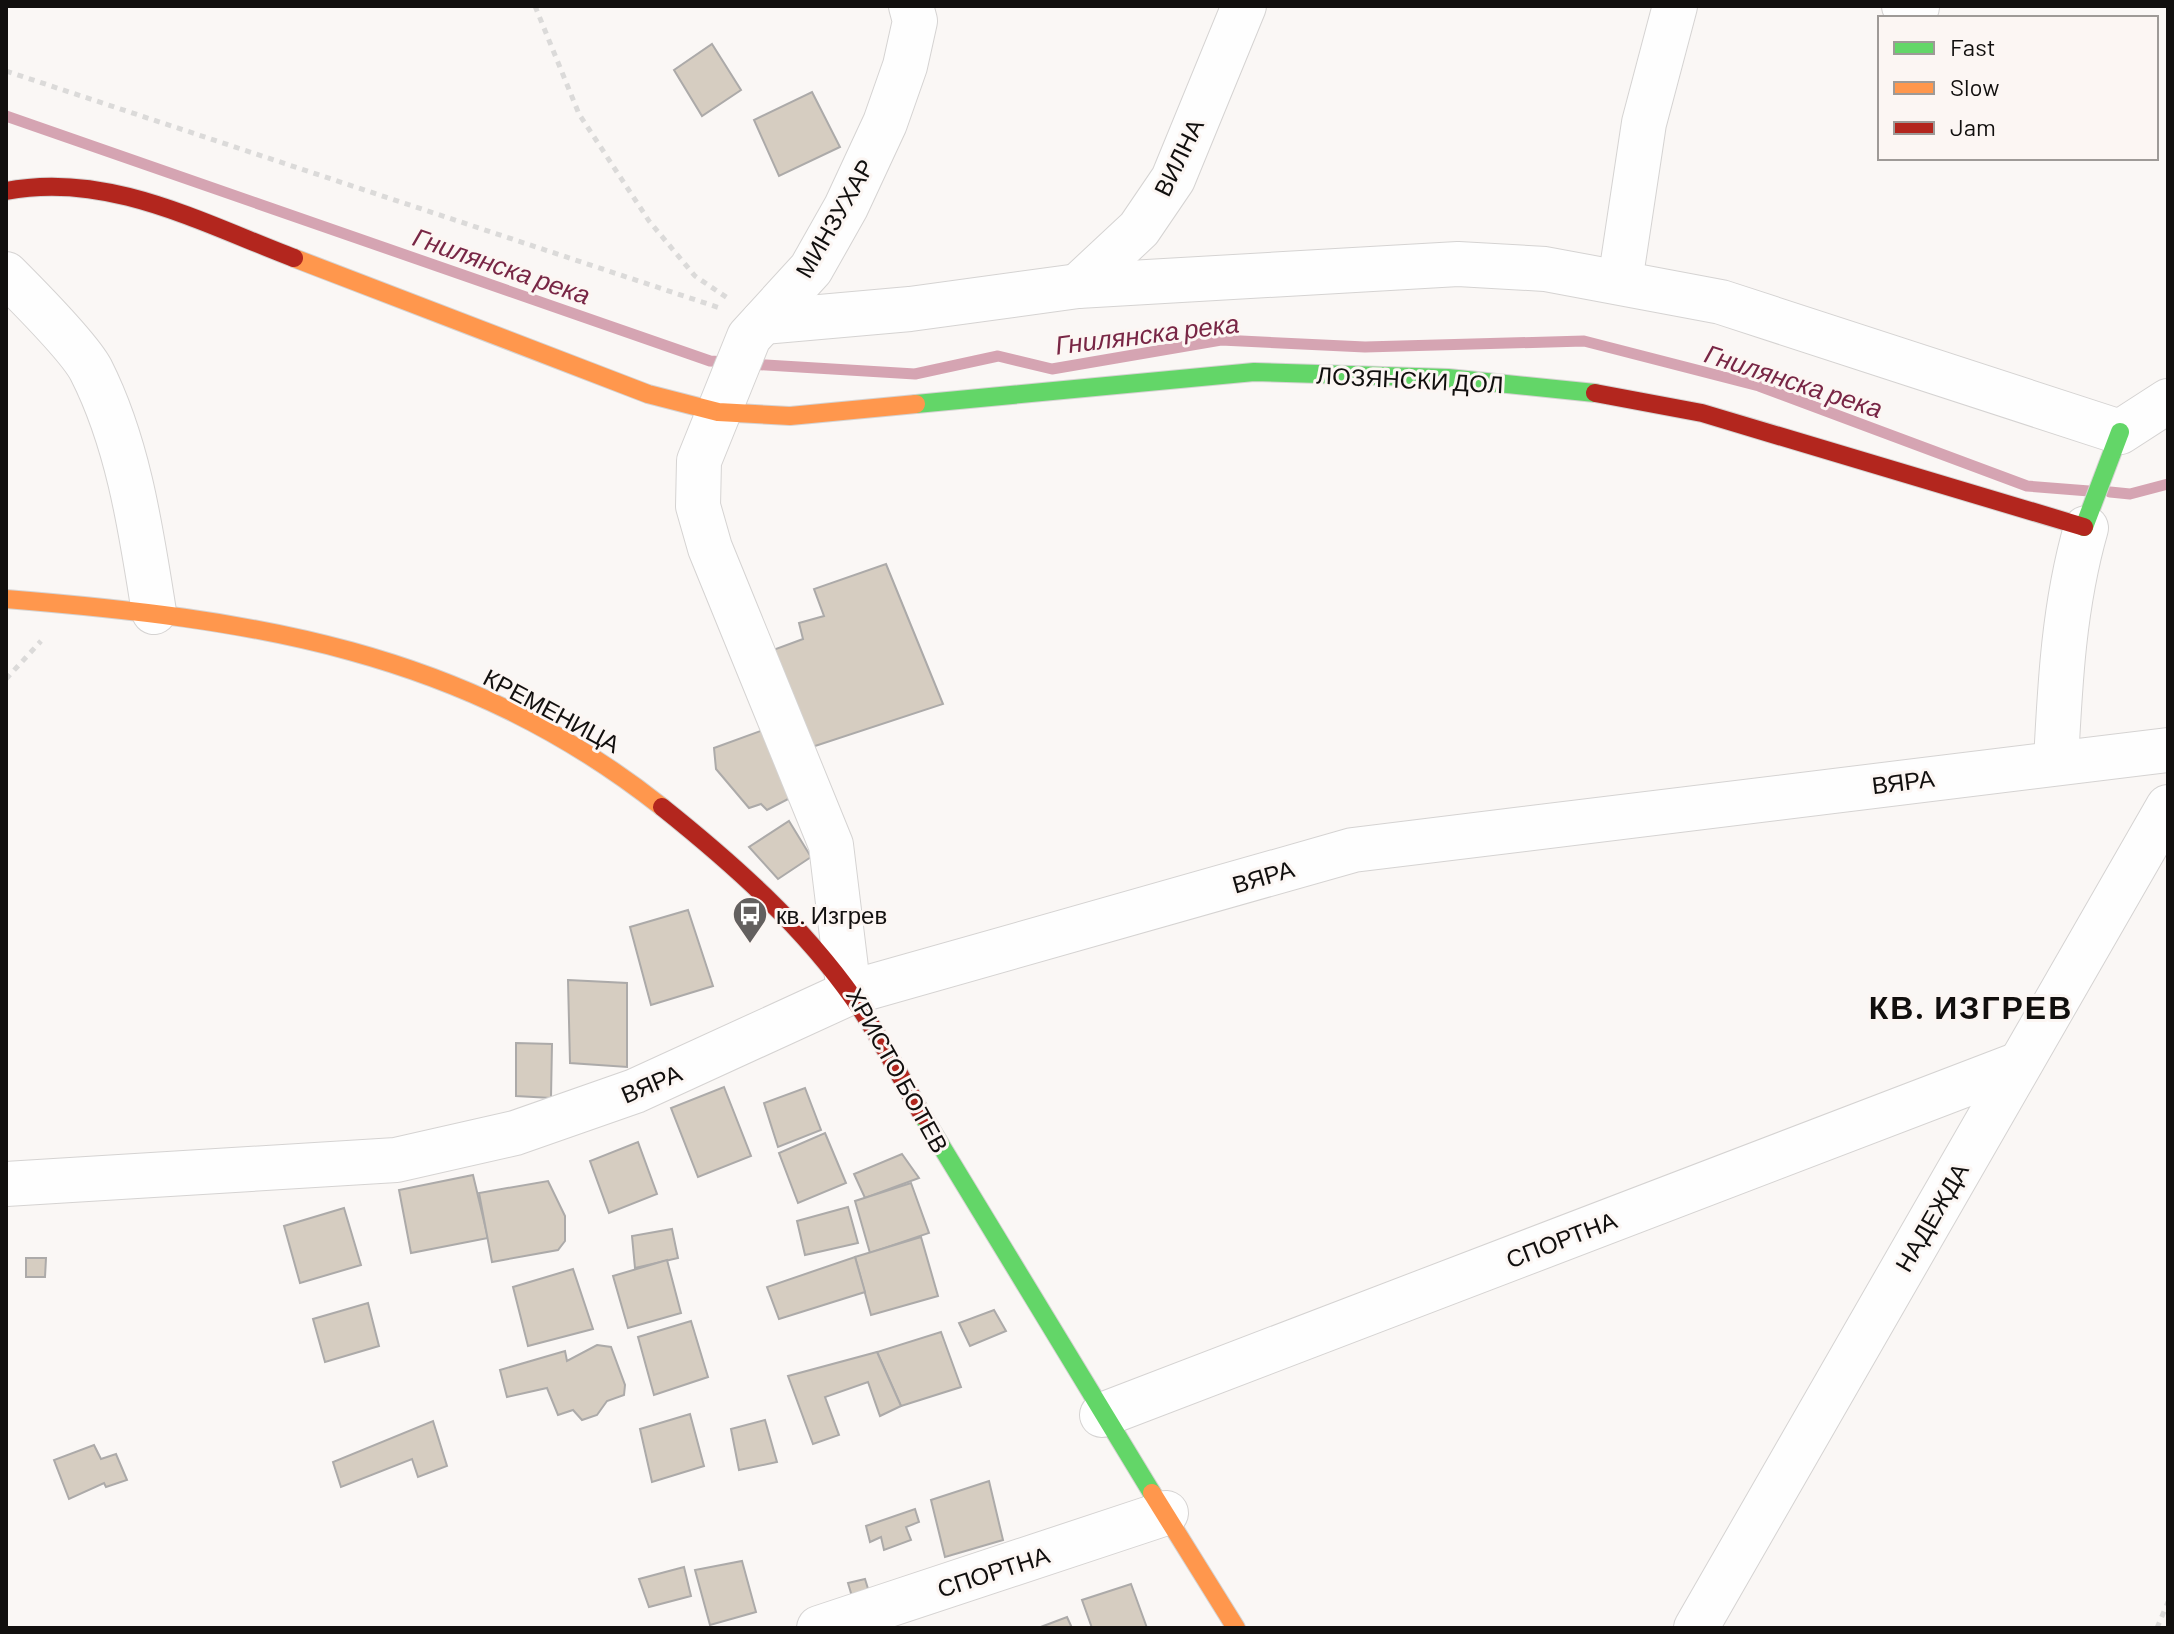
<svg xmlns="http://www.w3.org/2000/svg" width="2174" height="1634" font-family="Barlow,sans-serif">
  <rect width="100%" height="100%" fill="#faf7f5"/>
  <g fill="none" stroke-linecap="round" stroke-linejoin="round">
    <g stroke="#d5a4b2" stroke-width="11">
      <polyline points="6,116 710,361 727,362"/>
      <polyline points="748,364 915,374 998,356 1052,369 1221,340 1365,347 1584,341 1759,386 2027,486 2089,491"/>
      <polyline points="2110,492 2130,494 2168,484"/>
    </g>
  </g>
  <g fill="#d6cdc1" stroke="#acaaa9" stroke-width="2">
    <polygon points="712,44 741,90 702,116 674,70"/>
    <polygon points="812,92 840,147 779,176 754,120"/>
    <polygon points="886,564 943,704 812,747 773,650 803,639 799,623 824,616 814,589"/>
    <polygon points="766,729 792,797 767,810 761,804 749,808 716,769 714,748"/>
    <polygon points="789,821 811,857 778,879 749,847"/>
    <polygon points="688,910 713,986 651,1005 630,927"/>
    <polygon points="568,980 627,983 627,1067 570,1063"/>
    <polygon points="516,1043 552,1044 551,1098 516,1096"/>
    <polygon points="724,1087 751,1156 698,1177 671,1108"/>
    <polygon points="805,1088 821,1130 778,1147 764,1103"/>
    <polygon points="825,1133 846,1183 798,1203 779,1153"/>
    <polygon points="638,1142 657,1194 609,1213 590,1161"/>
    <polygon points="902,1154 919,1178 865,1198 854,1174"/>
    <polygon points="473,1175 488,1238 411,1253 399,1190"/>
    <polygon points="548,1181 565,1216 565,1241 558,1250 492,1262 479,1193"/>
    <polygon points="911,1183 929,1233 870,1253 855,1201"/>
    <polygon points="848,1207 858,1243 805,1255 797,1221"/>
    <polygon points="344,1208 361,1265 300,1283 284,1226"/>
    <polygon points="672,1229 678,1258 635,1268 632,1236"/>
    <polygon points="921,1237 938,1296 871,1315 855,1257"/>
    <polygon points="855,1257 865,1292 779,1319 767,1287"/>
    <polygon points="26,1258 46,1258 45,1277 26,1277"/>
    <polygon points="667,1260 681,1313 628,1328 613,1276"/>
    <polygon points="573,1269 593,1329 528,1346 513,1287"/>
    <polygon points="368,1303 379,1346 325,1362 313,1319"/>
    <polygon points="994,1310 1006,1331 970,1346 959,1323"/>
    <polygon points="691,1321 708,1377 654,1395 638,1337"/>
    <polygon points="941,1332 961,1387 901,1406 877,1352"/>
    <polygon points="597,1345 611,1347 625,1385 624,1395 607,1401 597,1415 582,1420 573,1410 558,1415 547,1388 507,1397 500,1370 565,1351 567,1361"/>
    <polygon points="877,1352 901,1406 880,1416 868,1382 825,1397 839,1435 813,1444 788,1376"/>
    <polygon points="690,1414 704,1466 652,1482 640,1429"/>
    <polygon points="765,1420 777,1462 739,1470 731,1429"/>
    <polygon points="433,1421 447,1466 418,1477 412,1459 341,1487 333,1462"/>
    <polygon points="94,1445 101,1459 116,1454 127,1480 106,1487 104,1483 69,1499 54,1460"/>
    <polygon points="989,1481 1003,1540 945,1557 931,1500"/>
    <polygon points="915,1509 919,1522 906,1527 911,1540 884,1550 881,1537 870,1542 866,1526"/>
    <polygon points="742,1561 756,1612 710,1625 695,1570"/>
    <polygon points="684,1567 691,1596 649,1607 639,1579"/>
    <polygon points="865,1579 870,1595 853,1600 848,1583"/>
    <polygon points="1131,1584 1147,1628 1092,1628 1082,1600"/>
    <polygon points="1067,1617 1072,1628 1038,1628"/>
  </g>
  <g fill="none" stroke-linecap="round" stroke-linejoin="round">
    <g stroke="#d5d3d2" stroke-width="46">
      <g id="street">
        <polyline points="1904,6 1917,7"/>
        <path d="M6,274C27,295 79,347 91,370C129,445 141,531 154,612"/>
        <polyline points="1620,282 1644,123 1675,6"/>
        <polyline points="1078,286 1139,229 1173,179 1244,6"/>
        <polyline points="763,322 910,309 1078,286 1458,264 1545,269 1721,302 2120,432 2168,401"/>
        <path d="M2056,762C2060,682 2064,605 2086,528"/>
        <polyline points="849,993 831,845 710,548 698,506 699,461 749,337 811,269 846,207 885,123 905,66 915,21 911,6"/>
        <polyline points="6,1184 396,1160 515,1133 635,1091 849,993 1353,850 2168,750"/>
        <polyline points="1102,1415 2019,1064"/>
        <polyline points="819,1628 1166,1513"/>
        <polyline points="1696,1628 2168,807"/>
      </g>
    </g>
    <g stroke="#d5d3d2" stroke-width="20">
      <g id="fast">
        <polyline points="916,404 1254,372 1448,378 1595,393"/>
        <polyline points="2084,527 2120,432"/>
        <polyline points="923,1116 1152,1493"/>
      </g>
    </g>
    <g stroke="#d5d3d2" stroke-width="20">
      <g id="slow">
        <polyline points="294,258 648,394 718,412 790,416 916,404"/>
        <path d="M6,599C251,619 462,649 662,807"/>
        <polyline points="1152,1493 1236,1628"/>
      </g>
    </g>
    <g stroke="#d5d3d2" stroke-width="20">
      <g id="jam">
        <path d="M6,191C107,171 202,223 294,258"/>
        <polyline points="1595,393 1702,413 2084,527"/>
        <path d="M662,807C732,863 802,925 854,999C880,1036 900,1077 923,1116"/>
      </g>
    </g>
    <g stroke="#dbdad9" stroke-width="5" stroke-dasharray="6 6" stroke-linecap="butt">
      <polyline points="535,6 579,114 649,221 695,276 729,299"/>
      <polyline points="6,71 723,309"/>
      <polyline points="6,679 41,641"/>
      <polyline points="2157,1628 2168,1602"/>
    </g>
    <use href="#street" stroke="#fefefe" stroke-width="44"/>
    <use href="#fast" stroke="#63d668" stroke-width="18"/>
    <use href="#slow" stroke="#ff974d" stroke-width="18"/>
    <use href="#jam" stroke="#b3261e" stroke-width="18"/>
  </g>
  <defs>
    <g id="bus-pin" transform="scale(1.8)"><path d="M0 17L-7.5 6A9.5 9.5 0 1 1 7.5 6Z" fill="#63605f" stroke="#fcf6f3"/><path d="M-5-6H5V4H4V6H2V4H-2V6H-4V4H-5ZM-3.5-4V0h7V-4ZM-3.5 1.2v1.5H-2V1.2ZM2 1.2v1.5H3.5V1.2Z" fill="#fff"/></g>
  </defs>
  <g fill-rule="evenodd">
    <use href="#bus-pin" x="750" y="914"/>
  </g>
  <g text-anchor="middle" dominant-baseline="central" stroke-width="6" stroke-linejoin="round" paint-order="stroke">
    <g font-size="24" fill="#110f0e" stroke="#fcf6f3">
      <text transform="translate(1178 157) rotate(-64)">ВИЛНА</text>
      <text transform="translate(834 218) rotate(-60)">МИНЗУХАР</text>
      <text transform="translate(1410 379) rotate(3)">ЛОЗЯНСКИ ДОЛ</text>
      <text transform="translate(552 710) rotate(28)">КРЕМЕНИЦА</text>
      <text transform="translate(1903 781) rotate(-7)">ВЯРА</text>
      <text transform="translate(1263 876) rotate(-16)">ВЯРА</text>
      <text transform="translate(898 1070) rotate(61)">ХРИСТО БОТЕВ</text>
      <text transform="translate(651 1083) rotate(-23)">ВЯРА</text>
      <text transform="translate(1931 1217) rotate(-60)">НАДЕЖДА</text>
      <text transform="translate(1561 1239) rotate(-21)">СПОРТНА</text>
      <text transform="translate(993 1571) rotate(-18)">СПОРТНА</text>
    </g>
    <g font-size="24" fill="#110f0e" stroke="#fcf6f3" text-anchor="start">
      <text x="776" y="914">кв. Изгрев</text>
    </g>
    <g font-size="26" font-style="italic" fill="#782645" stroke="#fcf6f3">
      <text transform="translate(502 265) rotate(19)">Гнилянска река</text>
      <text transform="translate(1147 333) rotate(-7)">Гнилянска река</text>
      <text transform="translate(1794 380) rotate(18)">Гнилянска река</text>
    </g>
    <g font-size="32" font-weight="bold" letter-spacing="2" fill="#110f0e" stroke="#fcf6f3">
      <text x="1971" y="1006">КВ. ИЗГРЕВ</text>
    </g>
  </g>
  <rect width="2174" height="1634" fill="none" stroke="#110f0e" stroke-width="16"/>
  <rect x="1878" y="16" width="280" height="144" fill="#fcf6f3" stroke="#9e9a97" stroke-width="2"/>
  <rect x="1894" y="42" width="40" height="12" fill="#63d668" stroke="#9e9a97" stroke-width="2"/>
  <text x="1950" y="56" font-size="24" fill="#110f0e">Fast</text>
  <rect x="1894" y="82" width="40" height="12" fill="#ff974d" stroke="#9e9a97" stroke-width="2"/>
  <text x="1950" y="96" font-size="24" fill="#110f0e">Slow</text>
  <rect x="1894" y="122" width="40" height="12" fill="#b3261e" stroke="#9e9a97" stroke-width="2"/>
  <text x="1950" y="136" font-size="24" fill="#110f0e">Jam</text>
</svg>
